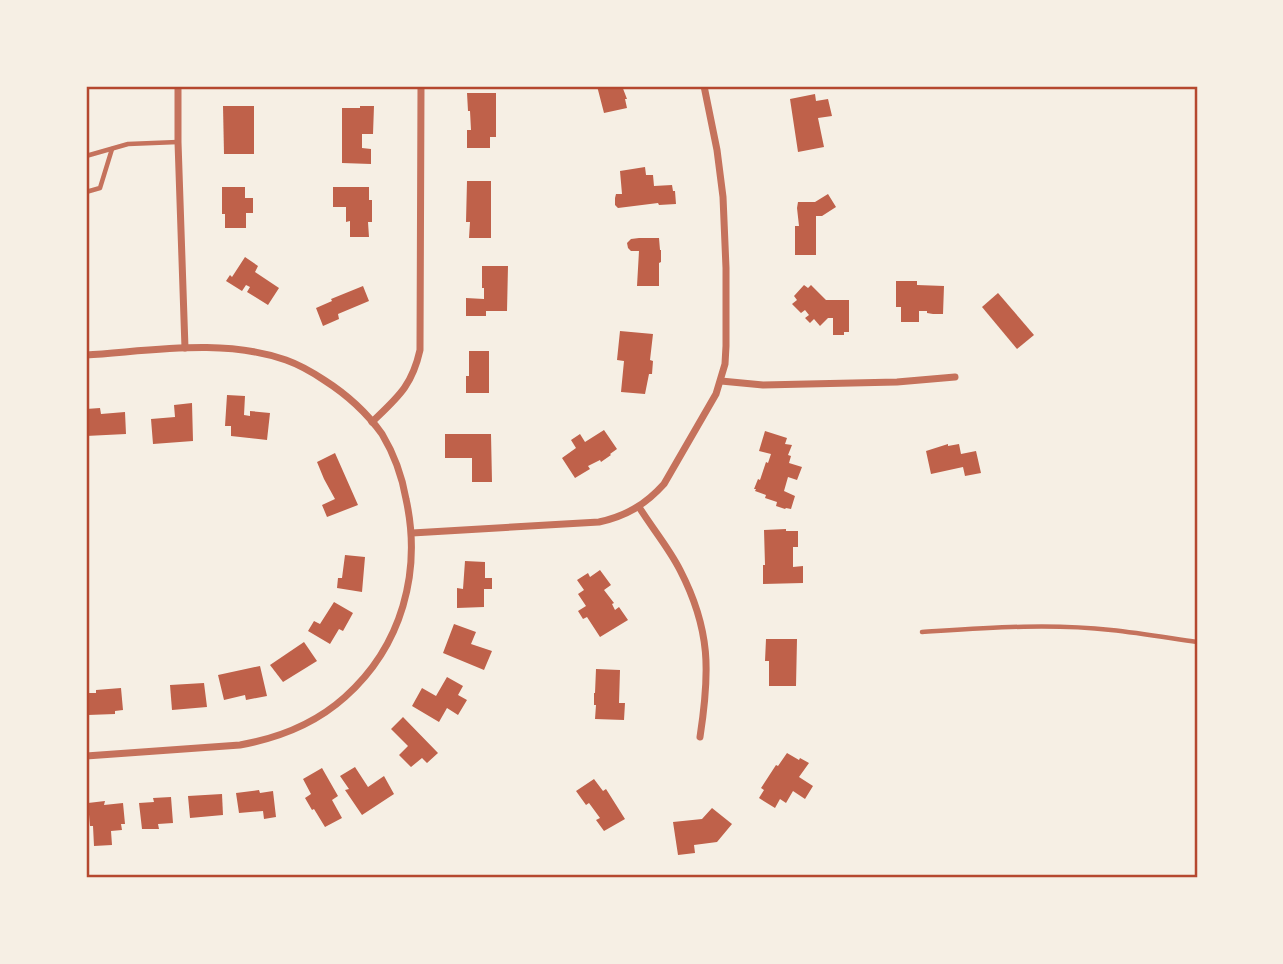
<svg xmlns="http://www.w3.org/2000/svg" width="1283" height="964" font-family="'Asap Condensed',sans-serif">
  <rect width="100%" height="100%" fill="#f6efe4"/>
  <g fill="#bf614a">
    <polygon points="597,86 622,86 627,99 625,99 627,108 604,113"/>
    <polygon points="467,93 496,93 496,137 490,137 490,148 467,148 467,130 471,130 470,111 468,111"/>
    <polygon points="815,94 816,101 828,99 832,116 818,118 824,147 798,152 790,99"/>
    <polygon points="223,106 254,106 254,154 224,154"/>
    <polygon points="360,106 374,106 373,134 362,134 362,148 371,149 371,164 342,163 342,108 360,108"/>
    <polygon points="645,167 646,175 653,175 654,186 672,185 673,191 675,191 676,204 659,205 658,203 618,208 615,205 615,198 616,194 622,194 620,171"/>
    <polygon points="467,181 491,181 491,238 469,238 470,222 466,222"/>
    <polygon points="222,187 245,187 245,198 253,198 253,213 246,213 246,228 225,228 225,214 222,214"/>
    <polygon points="333,187 369,187 369,200 372,200 372,222 368,222 369,237 350,237 350,221 346,222 346,207 333,207"/>
    <polygon points="828,194 836,207 822,216 816,216 816,255 795,255 795,226 799,226 797,208 798,202 815,202"/>
    <polygon points="639,238 659,238 660,250 661,250 661,262 659,263 659,286 637,286 639,251 631,251 628,248 627,243 631,239"/>
    <polygon points="245,257 258,266 255,272 279,288 268,305 247,292 250,287 246,285 242,291 226,281 230,275 232,277"/>
    <polygon points="482,266 508,266 507,311 486,311 486,316 466,316 466,298 484,299 484,288 482,288"/>
    <polygon points="896,281 917,281 917,285 944,286 943,314 933,314 927,313 927,311 919,311 919,322 901,322 901,307 896,307"/>
    <polygon points="804,285 808,288 811,285 826,300 849,300 849,332 844,332 844,335 833,335 833,318 828,318 820,326 814,319 810,323 805,318 809,315 805,310 801,313 792,304 797,300 794,296"/>
    <polygon points="363,286 369,301 338,314 339,319 323,326 316,308 332,301 331,299"/>
    <polygon points="998,293 1034,335 1017,349 982,307"/>
    <polygon points="620,331 653,334 650,360 653,361 652,374 649,374 645,394 621,392 624,361 617,360"/>
    <polygon points="469,351 489,351 489,393 466,393 466,376 469,376"/>
    <polygon points="227,395 245,396 244,415 250,416 250,411 270,413 267,440 231,436 231,426 225,426"/>
    <polygon points="192,403 193,441 153,444 151,419 175,417 174,405"/>
    <polygon points="100,408 101,414 125,412 126,434 86,436 86,409"/>
    <polygon points="604,430 617,449 610,454 611,455 601,462 600,460 588,466 590,469 575,478 562,458 576,448 571,440 580,434 585,442"/>
    <polygon points="765,431 787,438 785,444 792,445 788,455 791,456 789,463 802,467 797,480 788,477 784,491 795,496 791,509 786,508 785,509 776,506 777,502 765,498 766,495 755,491 756,489 754,489 758,479 760,480 766,462 768,463 771,454 759,451"/>
    <polygon points="445,434 491,434 492,482 472,482 472,458 445,458"/>
    <polygon points="948,444 948,446 959,444 961,454 976,451 981,473 965,476 963,467 931,474 926,451"/>
    <polygon points="335,453 358,505 327,517 322,505 335,499 324,479 317,462"/>
    <polygon points="786,529 786,531 798,531 798,547 793,547 793,567 803,566 803,583 763,584 763,565 765,565 764,530"/>
    <polygon points="345,555 365,557 362,592 337,588 338,578 342,578"/>
    <polygon points="465,561 485,562 485,578 492,578 492,589 484,589 484,607 457,608 457,588 463,589"/>
    <polygon points="600,570 611,585 604,590 614,603 612,604 615,610 619,607 628,620 600,637 587,617 583,619 578,611 586,606 578,594 584,590 577,580 588,573 590,577"/>
    <polygon points="334,602 353,613 343,631 339,629 330,644 308,631 314,621 320,624"/>
    <polygon points="454,624 476,632 471,644 492,651 484,670 443,653"/>
    <polygon points="766,639 797,639 796,686 769,686 769,661 765,661"/>
    <polygon points="304,642 317,661 283,682 270,665"/>
    <polygon points="260,666 267,696 246,700 245,695 224,700 218,675"/>
    <polygon points="596,669 620,670 619,703 625,703 624,720 595,719 596,705 594,705 594,693 595,693"/>
    <polygon points="447,677 463,686 458,695 467,700 458,715 447,708 439,722 412,706 422,688 436,696"/>
    <polygon points="204,683 207,707 172,710 170,685"/>
    <polygon points="121,688 123,710 115,711 115,714 88,715 86,693 96,693 96,690"/>
    <polygon points="403,717 438,753 427,763 422,758 411,767 399,755 408,746 391,729"/>
    <polygon points="787,753 799,760 800,758 809,763 799,777 813,786 805,799 793,791 786,803 780,799 775,808 759,798 764,790 761,788 776,765 778,766"/>
    <polygon points="355,767 368,787 384,776 394,794 362,815 345,790 349,789 340,776"/>
    <polygon points="322,768 338,796 332,800 342,818 325,827 314,809 312,810 305,798 311,794 303,779"/>
    <polygon points="594,779 603,791 606,789 625,819 604,831 596,820 600,818 589,803 586,805 576,791"/>
    <polygon points="259,790 260,793 273,791 276,817 264,819 263,811 239,813 236,793"/>
    <polygon points="222,794 223,815 190,818 188,796"/>
    <polygon points="171,797 173,823 158,824 159,829 142,829 139,803 154,802 153,798"/>
    <polygon points="105,801 104,805 123,803 125,824 121,824 122,830 111,831 112,845 94,846 93,826 90,826 88,803"/>
    <polygon points="712,808 732,824 717,842 694,845 695,853 678,855 673,822 702,819"/>
  </g>
  <g fill="none" stroke-linecap="round" stroke-linejoin="round">
    <g stroke="#c5725c" stroke-width="4.5">
      <polyline points="86,156 128,144 178,142"/>
      <polyline points="86,192 100,188 112,149"/>
      <path d="M922,632C985,628 1048,623 1111,630C1140,633 1169,638 1197,642"/>
    </g>
    <g stroke="#c5725c" stroke-width="7">
      <polyline points="178,86 178,142 185,348"/>
      <path d="M86,355C151,351 223,338 286,360C300,365 312,372 324,380C346,394 367,413 382,434C394,454 402,476 406,499C422,572 402,646 345,697C315,724 279,738 240,745L86,756"/>
      <polyline points="721,381 763,385 897,382 955,377"/>
      <path d="M372,422C398,397 412,386 420,350L421,86"/>
      <path d="M639,507C652,528 669,548 680,570C711,630 710,672 700,737"/>
      <path d="M412,533L599,522C626,516 645,505 664,484L716,394L725,364L726,346V268L723,197L717,150L704,86"/>
    </g>
  </g>
  <rect width="1283" height="964" fill="none" stroke="#f6efe4" stroke-width="175"/>
  <rect x="88" y="88" width="1108" height="788" fill="none" stroke="#b5482f" stroke-width="2.5"/>
</svg>
